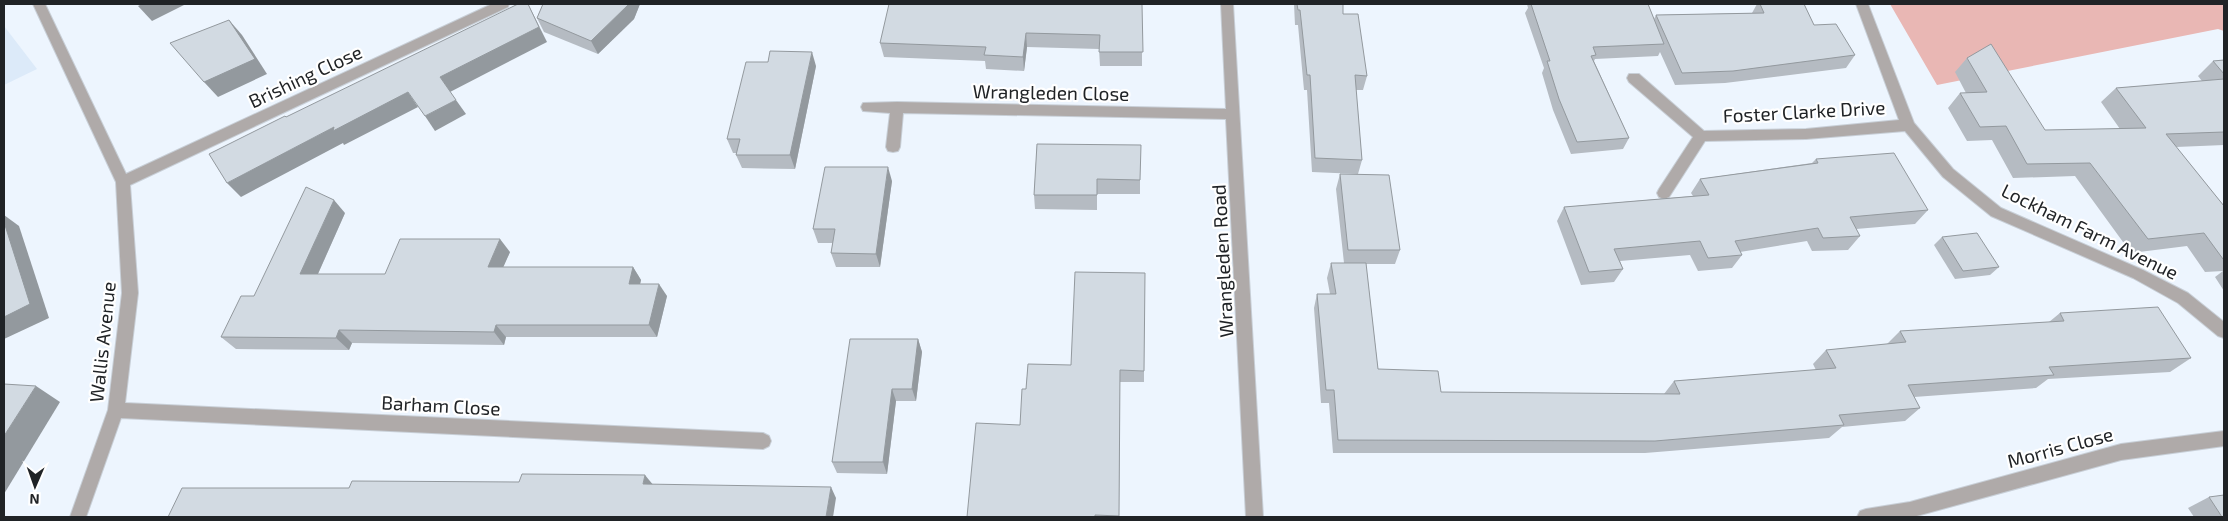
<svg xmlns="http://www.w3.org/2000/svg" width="2228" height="521" font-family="'Exo 2',sans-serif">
  <rect width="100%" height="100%" fill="#edf5fe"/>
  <polygon fill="#dceaf9" points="4,26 37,69 4,85"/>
  <polygon fill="#e9b7b4" points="1890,4 2224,4 2224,31 2218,29 1937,85"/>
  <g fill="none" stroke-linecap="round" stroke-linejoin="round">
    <g stroke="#c8cfd7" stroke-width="2">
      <g id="minor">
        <polygon points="33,4 45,4 126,174 492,4 509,4 508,7 130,185 138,293 125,403 763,433 769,436 771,441 769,446 763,449 121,418 86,517 70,517 108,410 122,293 116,182"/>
        <polygon points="1221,4 1233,4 1263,517 1246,517 1226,119 903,113 900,147 898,151 893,152 888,151 886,147 890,113 863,111 861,107 863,103 897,102 1226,109"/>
        <polygon points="1856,4 1868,4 1914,123 1953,169 2001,208 2143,270 2188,293 2224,322 2224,338 2218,336 2178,303 2133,278 1991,216 1943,177 1905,131 1806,139 1705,141 1669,197 1664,199 1659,197 1657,193 1659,189 1693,137 1629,82 1627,78 1629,74 1639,74 1704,131 1806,129 1899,120"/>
        <polygon points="2224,431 2224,446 2121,460 1913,517 1857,517 1860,511 1866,509 1910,502 2121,444"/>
      </g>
    </g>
    <use href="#minor" fill="#afaaa9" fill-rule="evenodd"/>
  </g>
  <g fill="#b5bbc2">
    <polygon points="543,4 640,4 634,19 598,54 544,32 537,18"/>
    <polygon points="1142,4 1142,66 1100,66 1099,49 1027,47 1024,71 986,69 985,61 884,57 880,43"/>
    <polygon points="1294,4 1343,4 1343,14 1367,76 1363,90 1356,90 1362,160 1358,174 1312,172 1307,90 1304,90 1298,25 1295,25"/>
    <polygon points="1527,4 1648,4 1654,19 1656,15 1752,13 1757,4 1804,4 1814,25 1855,55 1846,68 1725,83 1675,85 1660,52 1658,56 1595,59 1594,61 1629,138 1623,149 1571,154 1553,110 1542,73 1544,68 1525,13 1528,8"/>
    <polygon points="1967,58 2045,130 2120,129 2101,102 2116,88 2202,81 2198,76 2213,61 2224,60 2224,145 2176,147 2224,206 2224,291 2215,277 2223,271 2205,272 2187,246 2131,253 2075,176 2013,178 1992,140 1967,141 1948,108 1960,93 1966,93 1955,72"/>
    <polygon points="816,66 795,169 742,168 736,155 736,153 733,153 727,139"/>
    <polygon points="1037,144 1140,180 1140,194 1097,194 1097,210 1035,209 1034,195"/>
    <polygon points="1816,159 1928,210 1915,224 1856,229 1860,236 1848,250 1812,251 1807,241 1740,252 1742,255 1732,268 1698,271 1690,255 1620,261 1623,269 1614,282 1581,285 1557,221 1564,207 1693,196 1691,193 1700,179 1812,163"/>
    <polygon points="1340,174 1400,250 1395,264 1366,264 1378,369 1441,392 1664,394 1674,381 1816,370 1813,364 1826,350 1887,344 1900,331 2049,322 2060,313 2191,358 2170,372 2048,379 2036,388 1914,397 1920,408 1905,421 1842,427 1829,438 1645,453 1333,453 1329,403 1321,403 1314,308 1317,294 1330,294 1327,278 1331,263 1344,263 1336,189"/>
    <polygon points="892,181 880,267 836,267 831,253 833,243 818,243 813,229"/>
    <polygon points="345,213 318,274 385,274 510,252 503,267 633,267 641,280 640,284 667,296 657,337 506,337 504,345 352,343 349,350 236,349 221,337 254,296"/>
    <polygon points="1942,237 1999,267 1990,275 1955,279 1934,245"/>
    <polygon points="918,339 922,352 916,401 896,401 887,474 837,473 832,462"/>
    <polygon points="1028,364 1144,371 1144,382 1120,382 1119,517 967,517 1020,425 1026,389"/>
    <polygon points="2209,497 2224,517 2194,517 2188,508"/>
  </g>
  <g fill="#93999e">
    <polygon points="142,4 186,4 152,21 138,6"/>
    <polygon points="528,4 547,42 450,92 440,77"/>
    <polygon points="629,4 640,4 634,19 598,54 591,41"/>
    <polygon points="229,20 242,35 267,74 218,97 204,82"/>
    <polygon points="1026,33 1027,47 1024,71 1023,57"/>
    <polygon points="812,52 816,66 795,169 790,155"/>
    <polygon points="408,92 418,107 344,145 343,143 241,197 227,183 334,127"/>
    <polygon points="456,100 466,114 435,131 425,116"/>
    <polygon points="888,167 892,181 880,267 876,254"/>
    <polygon points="334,200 345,213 312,287 300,274"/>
    <polygon points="4,215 19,226 49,318 4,339"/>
    <polygon points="500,239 510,252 498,279 488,267"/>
    <polygon points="633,267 641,280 637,297 629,284"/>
    <polygon points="659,284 667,296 657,337 649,325"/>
    <polygon points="496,325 506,337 504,345 494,332"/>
    <polygon points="339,330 352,343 349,350 336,338"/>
    <polygon points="918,339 922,352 916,401 912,389"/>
    <polygon points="36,386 60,402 4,494 4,436"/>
    <polygon points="892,389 896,401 887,474 883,462"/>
    <polygon points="645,475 654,486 643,484"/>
    <polygon points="831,487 836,498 833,517 826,517"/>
  </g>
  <g fill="#d2dae2" stroke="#93999e">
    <polygon points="518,4 528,4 539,27 440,77 456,100 425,116 408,92 333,131 334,127 227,183 209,154 285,116 286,117"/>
    <polygon points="543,4 629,4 628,5 591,41 537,18"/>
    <polygon points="889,4 1142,4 1143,52 1099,52 1100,35 1026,33 1023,57 984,55 986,47 880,43"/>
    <polygon points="1297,4 1343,4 1343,14 1358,14 1367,76 1355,75 1362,160 1315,158 1310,75 1307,75 1300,10 1298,10"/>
    <polygon points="1531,4 1648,4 1664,44 1593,47 1596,55 1591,56 1629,138 1577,142 1559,99 1547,61 1550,61"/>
    <polygon points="1760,4 1804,4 1814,25 1836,24 1855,55 1733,71 1682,73 1656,15 1764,13"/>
    <polygon points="229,20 255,59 204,82 170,43"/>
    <polygon points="1991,44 2045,130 2146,128 2116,88 2224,79 2224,132 2166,134 2224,206 2224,259 2223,259 2204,233 2148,239 2090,163 2027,164 2006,126 1980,127 1960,93 1987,92 1967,58"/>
    <polygon points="770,51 812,52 790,155 736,155 740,139 727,139 746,62 768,62"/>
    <polygon points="2224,60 2224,74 2213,61"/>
    <polygon points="1037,144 1141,145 1140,180 1097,179 1097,195 1034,195"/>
    <polygon points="1894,153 1928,210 1850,217 1860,236 1823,238 1818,228 1735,241 1742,255 1708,258 1700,241 1614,249 1623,269 1589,272 1564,207 1709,195 1700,179 1818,163 1816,159"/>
    <polygon points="825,167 888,167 876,254 831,253 835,229 813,229"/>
    <polygon points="1340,174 1389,175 1400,250 1348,250"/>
    <polygon points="306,187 334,200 300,274 385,274 400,239 500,239 488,267 633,267 629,284 659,284 649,325 496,325 494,332 339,330 336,338 221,337 241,296 254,296"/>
    <polygon points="4,222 30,304 4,317"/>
    <polygon points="1977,233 1999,267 1963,271 1942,237"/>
    <polygon points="1331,263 1366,263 1378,369 1438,371 1441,392 1680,394 1674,381 1836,368 1826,350 1906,342 1900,331 2064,321 2060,313 2158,307 2191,358 2049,367 2054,375 1908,385 1920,408 1839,415 1844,425 1655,441 1338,440 1334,390 1326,390 1317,294 1336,294"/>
    <polygon points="1075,272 1145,273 1144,371 1120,370 1119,516 1095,515 1095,517 967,517 976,423 1020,425 1022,389 1026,389 1028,364 1071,365"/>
    <polygon points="850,339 918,339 912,389 892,389 883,462 832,462"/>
    <polygon points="4,384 36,386 4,436"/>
    <polygon points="522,474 645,475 643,484 831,487 826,517 168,517 182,488 349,488 352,481 519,482"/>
    <polygon points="2224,495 2224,517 2222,517 2209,497"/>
  </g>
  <g text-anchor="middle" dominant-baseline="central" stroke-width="4.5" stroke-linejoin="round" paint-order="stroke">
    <g font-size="19" fill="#202326" stroke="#fff">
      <text transform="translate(305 76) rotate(-25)">Brishing Close</text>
      <text transform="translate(1051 92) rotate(1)">Wrangleden Close</text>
      <text transform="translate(1804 111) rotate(-3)">Foster Clarke Drive</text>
      <text transform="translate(2090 231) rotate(26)">Lockham Farm Avenue</text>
      <text transform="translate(1222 261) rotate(-93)">Wrangleden Road</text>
      <text transform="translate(102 342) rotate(-84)">Wallis Avenue</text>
      <text transform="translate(441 405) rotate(3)">Barham Close</text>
      <text transform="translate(2060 447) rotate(-15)">Morris Close</text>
    </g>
  </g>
  <rect width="2228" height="521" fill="none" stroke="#202326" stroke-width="10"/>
  <g transform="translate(35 486) rotate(182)" stroke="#ffffff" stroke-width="4" paint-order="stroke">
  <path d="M0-4L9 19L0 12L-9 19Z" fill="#202326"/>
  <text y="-8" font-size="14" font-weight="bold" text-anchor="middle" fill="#202326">N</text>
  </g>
</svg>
